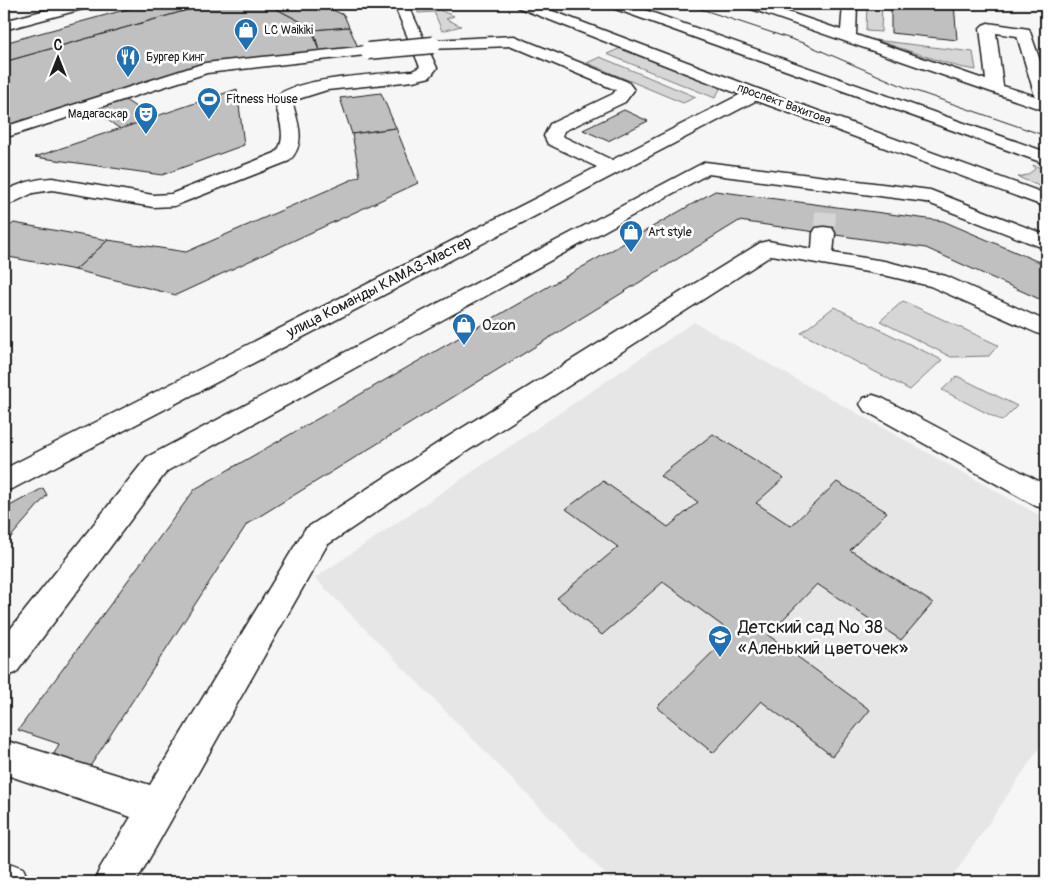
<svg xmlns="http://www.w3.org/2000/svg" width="1050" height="886" font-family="Pangolin,sans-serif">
  <rect width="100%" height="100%" fill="#f6f6f6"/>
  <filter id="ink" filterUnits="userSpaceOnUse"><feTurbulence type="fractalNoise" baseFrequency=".02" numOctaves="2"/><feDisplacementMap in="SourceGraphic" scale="10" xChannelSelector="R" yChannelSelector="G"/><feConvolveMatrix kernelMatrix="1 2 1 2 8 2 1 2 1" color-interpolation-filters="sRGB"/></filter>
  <g filter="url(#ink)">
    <polygon fill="#e6e6e6" points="694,322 1046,519 1046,738 949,882 613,882 315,578"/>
    <g fill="#d6d6d6" stroke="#797979">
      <polygon points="416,4 424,4 454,16 446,19 461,26 442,31 434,12 418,13"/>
      <polygon points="867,4 882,4 881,32 866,31"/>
      <polygon points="875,40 973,52 976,70 959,67"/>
      <polygon points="621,48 713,83 720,89 715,98 607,54"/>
      <polygon points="600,57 696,97 683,103 587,63"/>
      <polygon points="1033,165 1046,170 1046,189 1018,177 1027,175 1035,169"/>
      <polygon points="903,301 998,345 989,356 951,357 880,321"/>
      <polygon points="834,307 942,360 910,390 801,333"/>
      <polygon points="957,376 1017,406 1002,421 942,390"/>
    </g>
    <g fill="#c0c0c0" stroke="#1c1c1c">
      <polygon points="146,4 209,4 4,62 4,43"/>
      <polygon points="209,4 267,4 311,27 319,51 369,55 208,71 4,138 4,62"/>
      <polygon points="267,4 319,4 344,15 349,27 314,30 311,27"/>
      <polygon points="891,4 954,4 957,40 891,33"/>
      <polygon points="349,27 358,47 319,51 314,30"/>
      <polygon points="237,89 244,145 162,175 35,157"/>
      <polygon points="381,93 396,128 352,134 340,98"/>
      <polygon points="124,99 152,118 120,129 93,109"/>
      <polygon points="624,110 648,121 608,141 583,130"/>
      <polygon points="396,128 418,183 176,295 75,270 108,240 186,252 360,176 352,134"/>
      <polygon points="715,191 943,221 1046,265 1046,302 926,248 739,221 247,524 89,768 54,754 59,744 18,730 195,489"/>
      <polygon points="14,223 108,240 75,270 4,256 4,230"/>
      <polygon points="713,434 784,478 756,503 791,526 837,482 887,512 850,550 933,603 901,640 817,584 768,635 870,710 832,756 761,701 713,753 657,707 732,633 663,582 602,635 557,598 618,547 566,509 603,481 668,527 698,502 660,476"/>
      <polygon points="43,488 47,495 4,545 4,509"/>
    </g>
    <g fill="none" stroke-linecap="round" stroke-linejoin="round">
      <polyline stroke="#d5d5d5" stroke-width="21" stroke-dasharray="21 11" stroke-linecap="butt" points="824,233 826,206"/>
      <g stroke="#1c1c1c" stroke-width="3">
        <g id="minor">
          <polygon points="69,4 92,4 90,7 4,30 4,21"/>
          <path d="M394,4H408L426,44L433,40L514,36L628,82L634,90L625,102L564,131L562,136L612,160L749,90H761L764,94L761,98L14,488L4,491V469L597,167L548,144L544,136L550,124L613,94L616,90L512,46L428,49L437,68L430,77L413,81L327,90L292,101C298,123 307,143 289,161L174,206L153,207L52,190L33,193L4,207V192C19,183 35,179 52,178L153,195L171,194L275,153C289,140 278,115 274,99C290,77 385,74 412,71L420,67Z"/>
          <path d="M744,4H764L841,30L843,4H857L856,35L986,80L980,28L983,25L988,23L1029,29L1046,78V111L746,7ZM996,33L1017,36L1035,96L1003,86Z"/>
          <polygon points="368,46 374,48 376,51 374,54 207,73 4,138 4,127 205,63"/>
          <polygon points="705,162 930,190 1046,235 1046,249 926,202 708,174 167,471 16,673 4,677 4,637 147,457"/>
          <polygon points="824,227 832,228 835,233 833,253 884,261 946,276 1046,321 1046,337 930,286 884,275 772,255 458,457 327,545 136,882 94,882 100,868 131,817 4,774 4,740 150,785 305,529 438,443 760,243 768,241 812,249 813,233 816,228"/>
          <polygon points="873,395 882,398 1046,485 1046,509 1036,506 864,410 860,404 864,398"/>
          <polygon points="4,861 23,868 29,882 4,882"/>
        </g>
      </g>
      <g stroke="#1c1c1c" stroke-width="3">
        <g id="major">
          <polygon points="515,4 534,4 761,90 1046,194 1046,207 749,98 517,7"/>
          <polygon points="608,4 628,4 1046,152 1046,164 610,7"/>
        </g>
      </g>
      <use href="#minor" fill="#fff" fill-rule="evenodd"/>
      <use href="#major" fill="#fff" fill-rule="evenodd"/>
      <g stroke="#1c1c1c" stroke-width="1">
        <polyline points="686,4 803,43 907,88 1046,136"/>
        <polyline points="4,8 20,4"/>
      </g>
      <g stroke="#1c1c1c" stroke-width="19" stroke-linecap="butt">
        <polyline id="minor-bridge" points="368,51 433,45"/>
      </g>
      <use href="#minor-bridge" stroke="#fff" stroke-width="16"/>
    </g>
  </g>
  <defs>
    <g id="shop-pin" transform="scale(1.25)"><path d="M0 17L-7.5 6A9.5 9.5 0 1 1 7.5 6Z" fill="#1f6fb2" stroke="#fff"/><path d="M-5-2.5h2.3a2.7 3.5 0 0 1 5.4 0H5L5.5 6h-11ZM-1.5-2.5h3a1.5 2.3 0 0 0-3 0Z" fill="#fff"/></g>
    <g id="restaurant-pin" transform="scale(1.25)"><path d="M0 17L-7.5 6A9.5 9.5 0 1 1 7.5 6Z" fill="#1f6fb2" stroke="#fff"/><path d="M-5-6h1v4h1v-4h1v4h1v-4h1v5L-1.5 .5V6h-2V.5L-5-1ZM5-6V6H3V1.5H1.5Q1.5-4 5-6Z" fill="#fff"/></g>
    <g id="stadium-pin" transform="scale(1.25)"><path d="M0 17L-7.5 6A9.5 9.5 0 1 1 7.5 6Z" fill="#1f6fb2" stroke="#fff"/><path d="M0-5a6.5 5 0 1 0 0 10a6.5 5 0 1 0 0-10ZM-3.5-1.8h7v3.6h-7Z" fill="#fff"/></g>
    <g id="theatre-pin" transform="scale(1.25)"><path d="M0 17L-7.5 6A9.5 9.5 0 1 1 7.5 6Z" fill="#1f6fb2" stroke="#fff"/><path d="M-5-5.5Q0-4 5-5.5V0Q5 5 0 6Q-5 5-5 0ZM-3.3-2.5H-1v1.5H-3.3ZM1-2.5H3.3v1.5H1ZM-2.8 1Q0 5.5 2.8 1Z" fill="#fff"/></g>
    <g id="school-pin" transform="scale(1.25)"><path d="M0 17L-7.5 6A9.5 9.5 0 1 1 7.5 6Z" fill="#1f6fb2" stroke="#fff"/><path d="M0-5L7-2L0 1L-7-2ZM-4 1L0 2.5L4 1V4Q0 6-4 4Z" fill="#fff"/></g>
  </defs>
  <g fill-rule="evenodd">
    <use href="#shop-pin" x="246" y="30"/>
    <use href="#restaurant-pin" x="128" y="57"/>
    <use href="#stadium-pin" x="209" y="99"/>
    <use href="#theatre-pin" x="146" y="114"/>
    <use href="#shop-pin" x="631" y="232"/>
    <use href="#shop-pin" x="464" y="325"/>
    <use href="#school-pin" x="720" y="637"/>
  </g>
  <g text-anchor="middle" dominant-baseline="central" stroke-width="5" stroke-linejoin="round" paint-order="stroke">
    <g font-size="12" fill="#1c1c1c" stroke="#fff" text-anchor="start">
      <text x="264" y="30">LC Waikiki</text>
      <text x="146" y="57">Бургер Кинг</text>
      <text x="226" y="99">Fitness House</text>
      <text x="128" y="114" text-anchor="end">Мадагаскар</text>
      <text x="648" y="232">Art style</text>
    </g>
    <g font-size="12" fill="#1c1c1c" stroke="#fff">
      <text transform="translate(784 104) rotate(20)">проспект Вахитова</text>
    </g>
    <g font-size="15" fill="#1c1c1c" stroke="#fff">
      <text transform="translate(379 287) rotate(-27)">улица Команды КАМАЗ-Мастер</text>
    </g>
    <g font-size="15" fill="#1c1c1c" stroke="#fff" text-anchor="start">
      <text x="482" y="325">Ozon</text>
    </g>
    <g font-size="18" fill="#1c1c1c" stroke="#fff" text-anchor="start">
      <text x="738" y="627">Детский сад № 38<tspan x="738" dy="21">«Аленький цветочек»</tspan></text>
    </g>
  </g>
  <rect width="1050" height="886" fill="none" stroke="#fff" stroke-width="20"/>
  <rect x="10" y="10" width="1030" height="866" fill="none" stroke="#1c1c1c" stroke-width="2" filter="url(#ink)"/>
  <g transform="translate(58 58)" stroke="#ffffff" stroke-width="4" paint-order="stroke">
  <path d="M0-4L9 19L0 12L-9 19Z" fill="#1c1c1c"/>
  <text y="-8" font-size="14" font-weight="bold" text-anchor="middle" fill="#1c1c1c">С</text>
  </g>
</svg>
